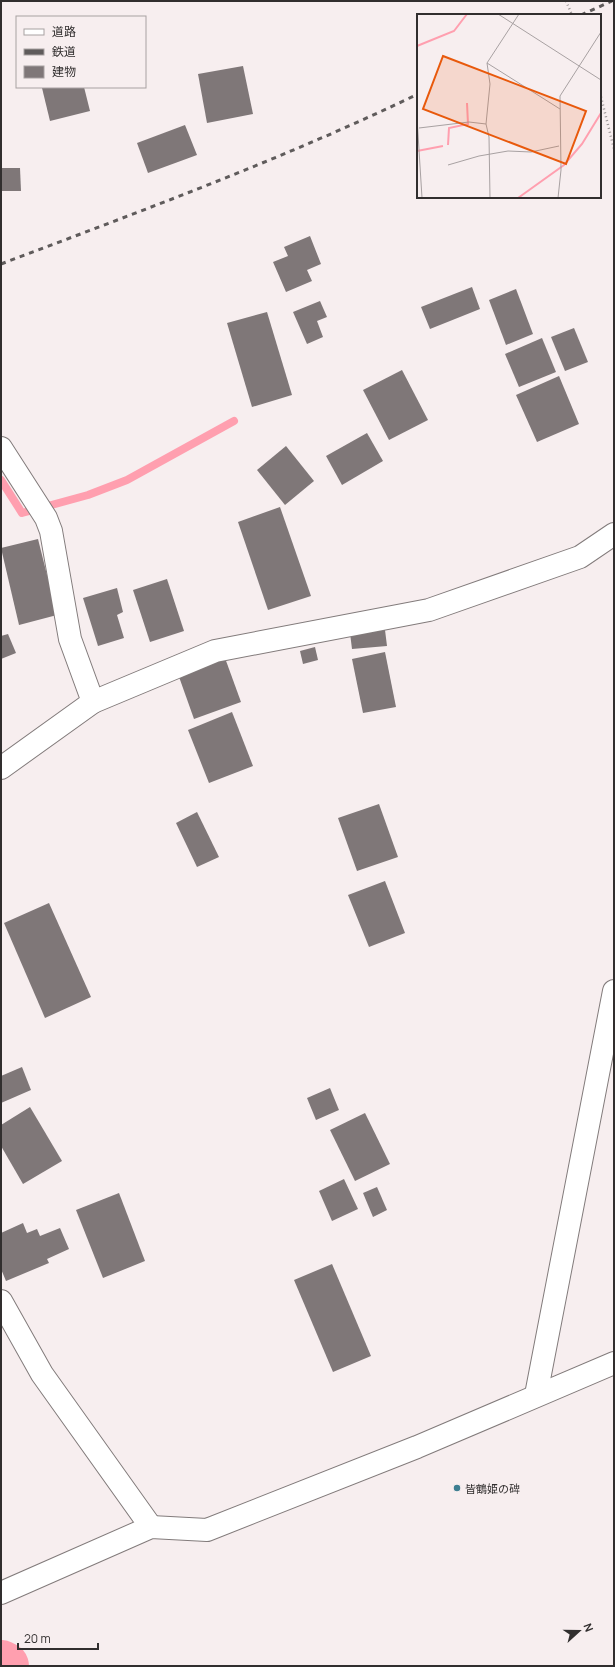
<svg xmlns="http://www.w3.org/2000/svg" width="615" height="1667" font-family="Manrope,'Noto Sans JP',sans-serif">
  <rect width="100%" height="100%" fill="#f7eeef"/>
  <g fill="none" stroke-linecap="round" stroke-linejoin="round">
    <polyline stroke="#ff9faf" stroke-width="8" points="1,480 22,513 88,495 127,480 234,421"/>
    <polyline stroke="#ff9faf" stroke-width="48" points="1,1664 5,1666"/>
  </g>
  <g fill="#7f7778">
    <polygon points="243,66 253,114 207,123 198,74"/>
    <polygon points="84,87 90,111 50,121 42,88"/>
    <polygon points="185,125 197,155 148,173 137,143"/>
    <polygon points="1,168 20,168 21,191 1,191"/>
    <polygon points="310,236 321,264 307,270 312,281 286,292 273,262 288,256 284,247"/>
    <polygon points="472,287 480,309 430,329 421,307"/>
    <polygon points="516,289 533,334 506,345 489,300"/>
    <polygon points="320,301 327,317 317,321 323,337 307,344 293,312"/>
    <polygon points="267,312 292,395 252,407 227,323"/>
    <polygon points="574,328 588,362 565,371 551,337"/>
    <polygon points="542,338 556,372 519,387 505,354"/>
    <polygon points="402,370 428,420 389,440 363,390"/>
    <polygon points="559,376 579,424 537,442 516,395"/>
    <polygon points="367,433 383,461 342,485 326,456"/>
    <polygon points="286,446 314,481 285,505 257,470"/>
    <polygon points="280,507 311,596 268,610 238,522"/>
    <polygon points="38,539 57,615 19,625 1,548"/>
    <polygon points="167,579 184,631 150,642 133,590"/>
    <polygon points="117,588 123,612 117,615 124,638 98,646 83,598"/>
    <polygon points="385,630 387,646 352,649 350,633"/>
    <polygon points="8,634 16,653 1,659 1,636"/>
    <polygon points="315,647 318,660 303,664 300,651"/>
    <polygon points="385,652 396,707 363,713 352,659"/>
    <polygon points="225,658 241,702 194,719 178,674"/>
    <polygon points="232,712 253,766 209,783 188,730"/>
    <polygon points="379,804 398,857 357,871 338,818"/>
    <polygon points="197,812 219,857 197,867 176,823"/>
    <polygon points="385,881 405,933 369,947 348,895"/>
    <polygon points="49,903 91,997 45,1018 4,923"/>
    <polygon points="22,1067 31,1090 1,1103 1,1076"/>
    <polygon points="330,1088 339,1110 316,1120 307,1098"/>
    <polygon points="30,1107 62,1161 23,1184 1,1146 1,1125"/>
    <polygon points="365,1113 390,1164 355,1181 330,1130"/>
    <polygon points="344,1179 358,1209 332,1221 319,1191"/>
    <polygon points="377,1187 387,1210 373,1217 363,1193"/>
    <polygon points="119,1193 145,1261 103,1278 76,1210"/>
    <polygon points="23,1223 27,1233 37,1229 40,1236 60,1228 69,1249 47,1259 49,1263 6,1281 1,1269 1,1233"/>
    <polygon points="332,1264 371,1356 333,1372 294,1280"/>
  </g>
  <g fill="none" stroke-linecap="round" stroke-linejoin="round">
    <g stroke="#827b7b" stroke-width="24">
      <g id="minor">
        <polyline points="1,448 46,518 51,531 70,639 93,702 1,768"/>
        <polyline points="93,702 215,651 429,610 580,557 614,534"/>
        <polyline points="1,1301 42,1374 151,1527"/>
        <polyline points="536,1395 614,991"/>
        <polyline points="1,1593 151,1527 207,1530 417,1447 614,1363"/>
      </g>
    </g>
    <g stroke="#989292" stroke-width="2.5" stroke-dasharray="1 3" stroke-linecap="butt">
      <polyline points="566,1 572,15"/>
      <polyline points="600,93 614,149"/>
    </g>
    <use href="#minor" stroke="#fff" stroke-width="22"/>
    <g stroke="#5f5b5b" stroke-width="3" stroke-dasharray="5 5" stroke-linecap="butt">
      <polyline points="581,15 612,1"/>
      <path d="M1,264C141,211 283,159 418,94"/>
    </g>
  </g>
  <circle fill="#3d7e91" stroke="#f7eeef" stroke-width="1.5" cx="457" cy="1488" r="4"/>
  <g text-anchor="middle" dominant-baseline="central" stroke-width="3" stroke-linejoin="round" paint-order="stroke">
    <g font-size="11" fill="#312e2e" stroke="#f7eeef" text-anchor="start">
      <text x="465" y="1488">皆鶴姫の碑</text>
    </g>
  </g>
  <g transform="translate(417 14)">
    <rect width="184" height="184" fill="#f7eeef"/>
    <path fill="none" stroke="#ff9faf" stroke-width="2" d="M0,32L37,17L50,0M31,131L32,114L51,110L50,89M0,137L26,132M101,184L147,151L165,130L184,99"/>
    <path fill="none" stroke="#a8a1a2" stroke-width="1" d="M81,0L184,66M70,49L143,95M0,104L5,184M69,110L73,70L70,49L102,0M2,114L52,108L69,110L72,123L73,184M31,151L62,142L91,137L114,138L142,132M141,184L144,156L143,82L184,18"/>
    <path fill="#e8590c" fill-opacity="0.15" stroke="#e8590c" stroke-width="2" d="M26,42L169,97L149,150L6,95Z"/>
    <rect width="184" height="184" fill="none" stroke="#312e2e" stroke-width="2"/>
  </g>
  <rect width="615" height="1667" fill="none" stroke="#312e2e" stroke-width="4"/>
  <rect x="16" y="16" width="130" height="72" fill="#f7eeef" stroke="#a8a1a2"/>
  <rect x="24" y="29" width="20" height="6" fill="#ffffff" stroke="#a8a1a2"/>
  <text x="52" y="36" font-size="12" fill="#312e2e">道路</text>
  <rect x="24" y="49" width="20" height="6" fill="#5f5b5b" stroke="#a8a1a2"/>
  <text x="52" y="56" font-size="12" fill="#312e2e">鉄道</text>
  <rect x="24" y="66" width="20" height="12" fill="#7f7778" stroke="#a8a1a2"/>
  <text x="52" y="76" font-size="12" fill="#312e2e">建物</text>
  <g transform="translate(579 1631) rotate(69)" stroke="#f7eeef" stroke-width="3" paint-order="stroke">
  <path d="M0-3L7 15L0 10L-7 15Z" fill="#312e2e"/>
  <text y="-6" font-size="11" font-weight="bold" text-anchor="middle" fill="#312e2e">N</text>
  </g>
  <path d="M18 1643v6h80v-6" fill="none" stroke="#312e2e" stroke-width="2"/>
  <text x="24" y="1643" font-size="12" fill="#312e2e" stroke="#f7eeef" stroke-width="3" paint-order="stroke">20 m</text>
</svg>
